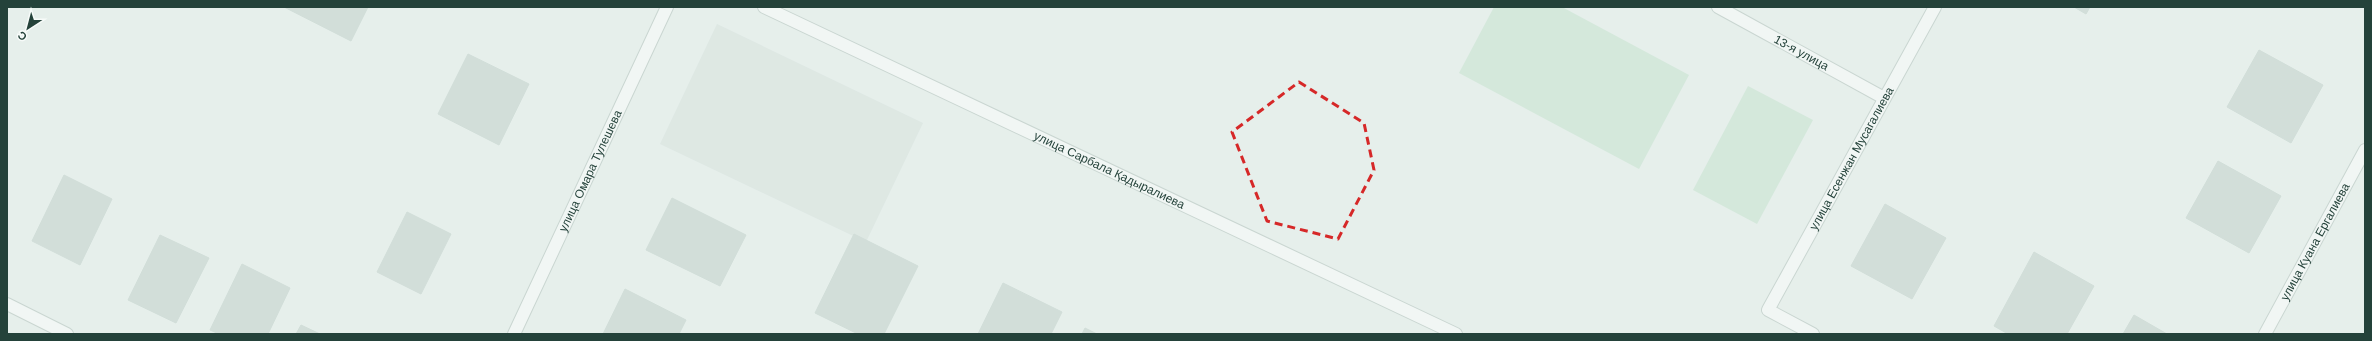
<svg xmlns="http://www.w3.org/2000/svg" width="2372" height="341" font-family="Helvetica,sans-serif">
  <rect width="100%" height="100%" fill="#e6efeb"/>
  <polygon fill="#d4dfda" points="717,24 923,123 866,242 660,144"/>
  <g fill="#bfe0c8">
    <polygon points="1494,7 1562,7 1689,75 1639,169 1459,73"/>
    <polygon points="1748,86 1813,120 1757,224 1693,190"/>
  </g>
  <g fill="#bbcac4" stroke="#b8c9c2">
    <polygon points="284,7 368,7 351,41"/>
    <polygon points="2074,7 2090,7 2086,14"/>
    <polygon points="2259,50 2323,85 2291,143 2227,107"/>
    <polygon points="468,54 529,84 499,145 438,114"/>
    <polygon points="2218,161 2281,196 2249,253 2186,218"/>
    <polygon points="64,175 112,199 80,265 32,241"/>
    <polygon points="672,198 746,235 720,286 646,250"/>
    <polygon points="1885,204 1946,238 1912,299 1851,266"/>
    <polygon points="407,212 451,234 421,294 377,272"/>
    <polygon points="854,234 918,266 884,334 858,334 815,313"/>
    <polygon points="160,235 209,258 176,323 128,300"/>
    <polygon points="2034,252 2094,286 2067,334 2008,334 1994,326"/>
    <polygon points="242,264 290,288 268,334 219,334 210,330"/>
    <polygon points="1003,283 1062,312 1051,334 978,334"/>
    <polygon points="625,289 686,320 679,334 603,334"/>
    <polygon points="2134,315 2167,334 2123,334"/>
    <polygon points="301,325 320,334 296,334"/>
    <polygon points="1085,328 1097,334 1082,334"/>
  </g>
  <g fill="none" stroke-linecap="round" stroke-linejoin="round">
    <g stroke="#a8b8b2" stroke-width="14">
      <g id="street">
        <path id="s1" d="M764,7L1456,334"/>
        <path id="s2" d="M1718,7L1884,98"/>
        <polyline points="7,304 67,334"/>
        <path id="s3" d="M514,334L667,7"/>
        <path id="s4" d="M1813,334L1768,310L1935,7"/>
        <path id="s5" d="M2265,334L2365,150"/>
      </g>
    </g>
    <use href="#street" stroke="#fff" stroke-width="12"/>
  </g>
  <path d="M0 0H2372V341H0ZM1299,82L1364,123L1374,170L1338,239L1267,221L1232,132Z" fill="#e6efeb" fill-opacity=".55" fill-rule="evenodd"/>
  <path fill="none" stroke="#d62828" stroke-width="3" stroke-dasharray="8 5" stroke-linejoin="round" d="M1299,82L1364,123L1374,170L1338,239L1267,221L1232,132Z"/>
  <g text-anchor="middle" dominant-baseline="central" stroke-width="3" stroke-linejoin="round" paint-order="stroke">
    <g font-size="12" fill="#24423a" stroke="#f7fbf9">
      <text stroke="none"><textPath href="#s2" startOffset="95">13-я улица</textPath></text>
      <text stroke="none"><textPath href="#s4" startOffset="224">улица Есенжан Мусагалиева</textPath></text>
      <text stroke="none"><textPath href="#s3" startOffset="180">улица Омара Тулешева</textPath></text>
      <text stroke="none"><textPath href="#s1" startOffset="382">улица Сарбала Қадыралиева</textPath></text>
      <text stroke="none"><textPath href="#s5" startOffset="105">улица Куана Ергалиева</textPath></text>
    </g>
  </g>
  <rect width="2372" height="341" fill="none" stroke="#24423a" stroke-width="16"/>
  <g transform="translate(28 28) rotate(216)" stroke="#f7fbf9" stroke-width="3" paint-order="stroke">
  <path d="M0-3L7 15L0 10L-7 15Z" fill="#24423a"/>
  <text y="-6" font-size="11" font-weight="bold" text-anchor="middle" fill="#24423a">С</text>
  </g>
</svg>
